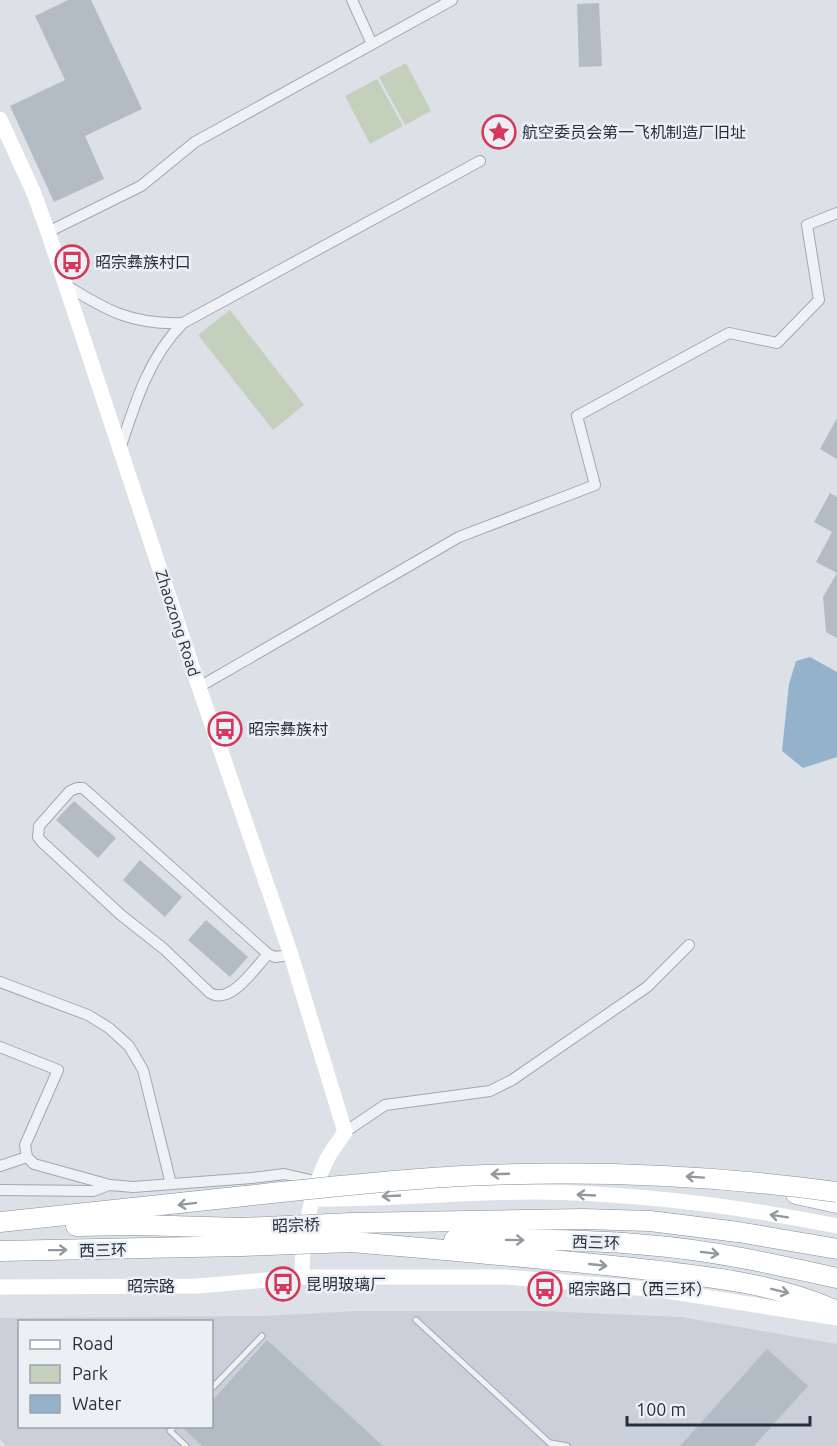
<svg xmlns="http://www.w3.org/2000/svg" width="837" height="1446" font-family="Ubuntu,'Noto Sans SC',sans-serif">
  <rect width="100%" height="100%" fill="#dce1e7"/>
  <path fill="#cad0d9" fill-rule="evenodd" d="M357,1311H543L681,1317L837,1344V1446H6L0,1439V1318L262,1316ZM20,1322H212V1426H20Z"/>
  <g fill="#c3d1bc">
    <polygon points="406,63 431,111 405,125 379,77"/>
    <polygon points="377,79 403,126 370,144 345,96"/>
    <polygon points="230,310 304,405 273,430 198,335"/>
  </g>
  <polygon fill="#94b2ca" points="810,657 837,672 837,757 803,768 782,751 789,684 796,661"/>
  <g fill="#b3bbc4">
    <polygon points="68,0 91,0 142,109 85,136 104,179 54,202 10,106 65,80 35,16"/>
    <polygon points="599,3 602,66 579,67 577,4"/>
    <polygon points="837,418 837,459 820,449"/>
    <polygon points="830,493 837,497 837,638 826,632 823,597 837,573 816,562 832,532 814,522"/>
    <polygon points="74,801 116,838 98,858 56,820"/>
    <polygon points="140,860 182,897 165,917 123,880"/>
    <polygon points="206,920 248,957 230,977 188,940"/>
    <polygon points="267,1340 383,1446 202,1446 181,1426 212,1426 212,1401"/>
    <polygon points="767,1349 808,1386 754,1446 680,1446"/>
  </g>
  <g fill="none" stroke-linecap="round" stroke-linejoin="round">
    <g stroke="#a1a8b1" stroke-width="7">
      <g id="lane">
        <polyline points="416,1320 553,1446"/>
        <polyline points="212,1388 262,1336"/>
        <polyline points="175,1426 170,1431 186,1446"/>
        <polyline points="551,1443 567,1446"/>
      </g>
    </g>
    <g stroke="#a1a8b1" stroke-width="12">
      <g id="street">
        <polyline points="352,0 372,44"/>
        <polyline points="48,232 141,186 195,142 452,0"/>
        <path d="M66,285C107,311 133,325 183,323C149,357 135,403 120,449"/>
        <polyline points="183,323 480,161"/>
        <polyline points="199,687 459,537 595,485 577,416 729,333 777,343 819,300 807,225 837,213"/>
        <path d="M268,954C255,968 231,1005 210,993L164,949L121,915L42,842L38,837L39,826L70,791L77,788H83L268,954L275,957L291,955"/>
        <polyline points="0,982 88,1015 109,1028 129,1046 143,1070 171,1184"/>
        <polyline points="0,1047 58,1070 25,1145 27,1157 34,1164 110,1185 133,1187 252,1178 284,1174 319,1182"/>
        <polyline points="345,1132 385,1105 490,1091 512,1080 647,987 689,945"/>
        <polyline points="0,1166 27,1157"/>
        <polyline points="0,1190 93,1191 109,1185"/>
      </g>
    </g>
    <g stroke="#82909e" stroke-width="21">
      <g id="highway">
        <polyline points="796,1194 837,1203"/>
        <polyline points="0,1222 245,1196"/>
        <polyline points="352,1223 583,1219 650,1221 738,1232 837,1249"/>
        <polyline points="76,1226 137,1225 241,1228"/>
        <path d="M454,1240C518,1239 583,1239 647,1245C711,1250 774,1264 837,1278"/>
        <path d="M352,1242C446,1250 539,1258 633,1268C702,1276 773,1282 837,1311"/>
        <polyline points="0,1251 241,1246"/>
      </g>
    </g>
    <use href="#lane" stroke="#eff1f5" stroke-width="5"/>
    <use href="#street" stroke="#eff1f5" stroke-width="10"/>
    <g stroke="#fff" stroke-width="15">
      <path d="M0,119L33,191L48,232L199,687L291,955L345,1132C339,1141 332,1150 327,1159C310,1195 302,1238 302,1277"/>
      <path d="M312,1199C386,1200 460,1192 535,1192C635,1193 738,1206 837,1226"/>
      <polyline points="0,1287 197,1286 302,1277 506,1277 660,1290 837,1318"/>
    </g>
    <use href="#highway" stroke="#fff" stroke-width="20"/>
    <g stroke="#82909e" stroke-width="21" stroke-linecap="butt">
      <g id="highway-bridge">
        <path d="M245,1196C317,1188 389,1180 462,1176C587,1170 713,1175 837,1192"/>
        <polyline points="241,1228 352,1223"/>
        <polyline points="241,1246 352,1242"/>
      </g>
    </g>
    <use href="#highway-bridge" stroke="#fff" stroke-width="20"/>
  </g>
  <defs><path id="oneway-shaft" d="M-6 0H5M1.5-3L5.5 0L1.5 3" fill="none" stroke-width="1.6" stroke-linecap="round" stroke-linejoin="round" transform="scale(1.5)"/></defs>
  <g stroke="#92989e">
    <use href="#oneway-shaft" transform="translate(500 1174) rotate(178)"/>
    <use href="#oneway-shaft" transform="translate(695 1177) rotate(-176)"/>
    <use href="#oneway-shaft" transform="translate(586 1195) rotate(-177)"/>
    <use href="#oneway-shaft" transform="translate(391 1196) rotate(177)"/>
    <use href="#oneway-shaft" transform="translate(187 1204) rotate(173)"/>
    <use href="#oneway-shaft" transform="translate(779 1216) rotate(-171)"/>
    <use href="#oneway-shaft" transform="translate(515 1240) rotate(1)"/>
    <use href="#oneway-shaft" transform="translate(58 1250) rotate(-1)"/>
    <use href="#oneway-shaft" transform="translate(710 1253) rotate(7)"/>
    <use href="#oneway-shaft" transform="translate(598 1265) rotate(6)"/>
    <use href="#oneway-shaft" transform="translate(780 1291) rotate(14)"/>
  </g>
  <defs>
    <g id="sight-ring" transform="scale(1.725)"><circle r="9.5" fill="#ebf0f5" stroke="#d6375b" stroke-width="1.5"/><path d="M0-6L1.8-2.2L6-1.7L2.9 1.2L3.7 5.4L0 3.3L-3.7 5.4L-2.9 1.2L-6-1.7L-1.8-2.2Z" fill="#d6375b"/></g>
    <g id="bus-ring" transform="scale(1.725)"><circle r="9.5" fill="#ebf0f5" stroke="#d6375b" stroke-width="1.5"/><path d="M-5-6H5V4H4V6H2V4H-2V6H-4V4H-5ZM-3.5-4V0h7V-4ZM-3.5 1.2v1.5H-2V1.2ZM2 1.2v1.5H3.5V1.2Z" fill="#d6375b"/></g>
  </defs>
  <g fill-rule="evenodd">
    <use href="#sight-ring" x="499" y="132"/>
    <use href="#bus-ring" x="72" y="262"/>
    <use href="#bus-ring" x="225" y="729"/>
    <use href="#bus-ring" x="283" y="1284"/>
    <use href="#bus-ring" x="545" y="1289"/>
  </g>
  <g text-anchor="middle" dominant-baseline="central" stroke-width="5" stroke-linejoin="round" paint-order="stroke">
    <g font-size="16" fill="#25303e" stroke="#ebf0f5" text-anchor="start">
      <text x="522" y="132">航空委员会第一飞机制造厂旧址</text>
      <text x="95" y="262">昭宗彝族村口</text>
      <text x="248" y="729">昭宗彝族村</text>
      <text x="306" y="1284">昆明玻璃厂</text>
      <text x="568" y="1289">昭宗路口（西三环）</text>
    </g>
    <g font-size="16" fill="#25303e" stroke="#ebf0f5">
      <text transform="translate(178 623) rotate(72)">Zhaozong Road</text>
      <text transform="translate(296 1225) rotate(-2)">昭宗桥</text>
      <text transform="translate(596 1242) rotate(2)">西三环</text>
      <text transform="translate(103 1250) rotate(-1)">西三环</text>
      <text x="151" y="1286">昭宗路</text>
    </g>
  </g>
  <rect x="18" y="1320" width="195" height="108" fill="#ebf0f5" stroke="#9ca3ac" stroke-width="1.5"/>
  <rect x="30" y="1340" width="30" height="9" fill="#ffffff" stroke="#9ca3ac" stroke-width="1.5"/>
  <text x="72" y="1350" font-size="18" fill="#25303e">Road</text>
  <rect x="30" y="1365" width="30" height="18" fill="#c3d1bc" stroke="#9ca3ac" stroke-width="1.5"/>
  <text x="72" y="1380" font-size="18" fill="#25303e">Park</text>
  <rect x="30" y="1395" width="30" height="18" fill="#94b2ca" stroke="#9ca3ac" stroke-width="1.5"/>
  <text x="72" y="1410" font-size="18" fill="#25303e">Water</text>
  <path d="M627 1416v9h183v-9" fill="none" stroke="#25303e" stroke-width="3"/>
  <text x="636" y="1416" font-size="18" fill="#25303e" stroke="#ebf0f5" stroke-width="4.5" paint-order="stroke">100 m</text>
</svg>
